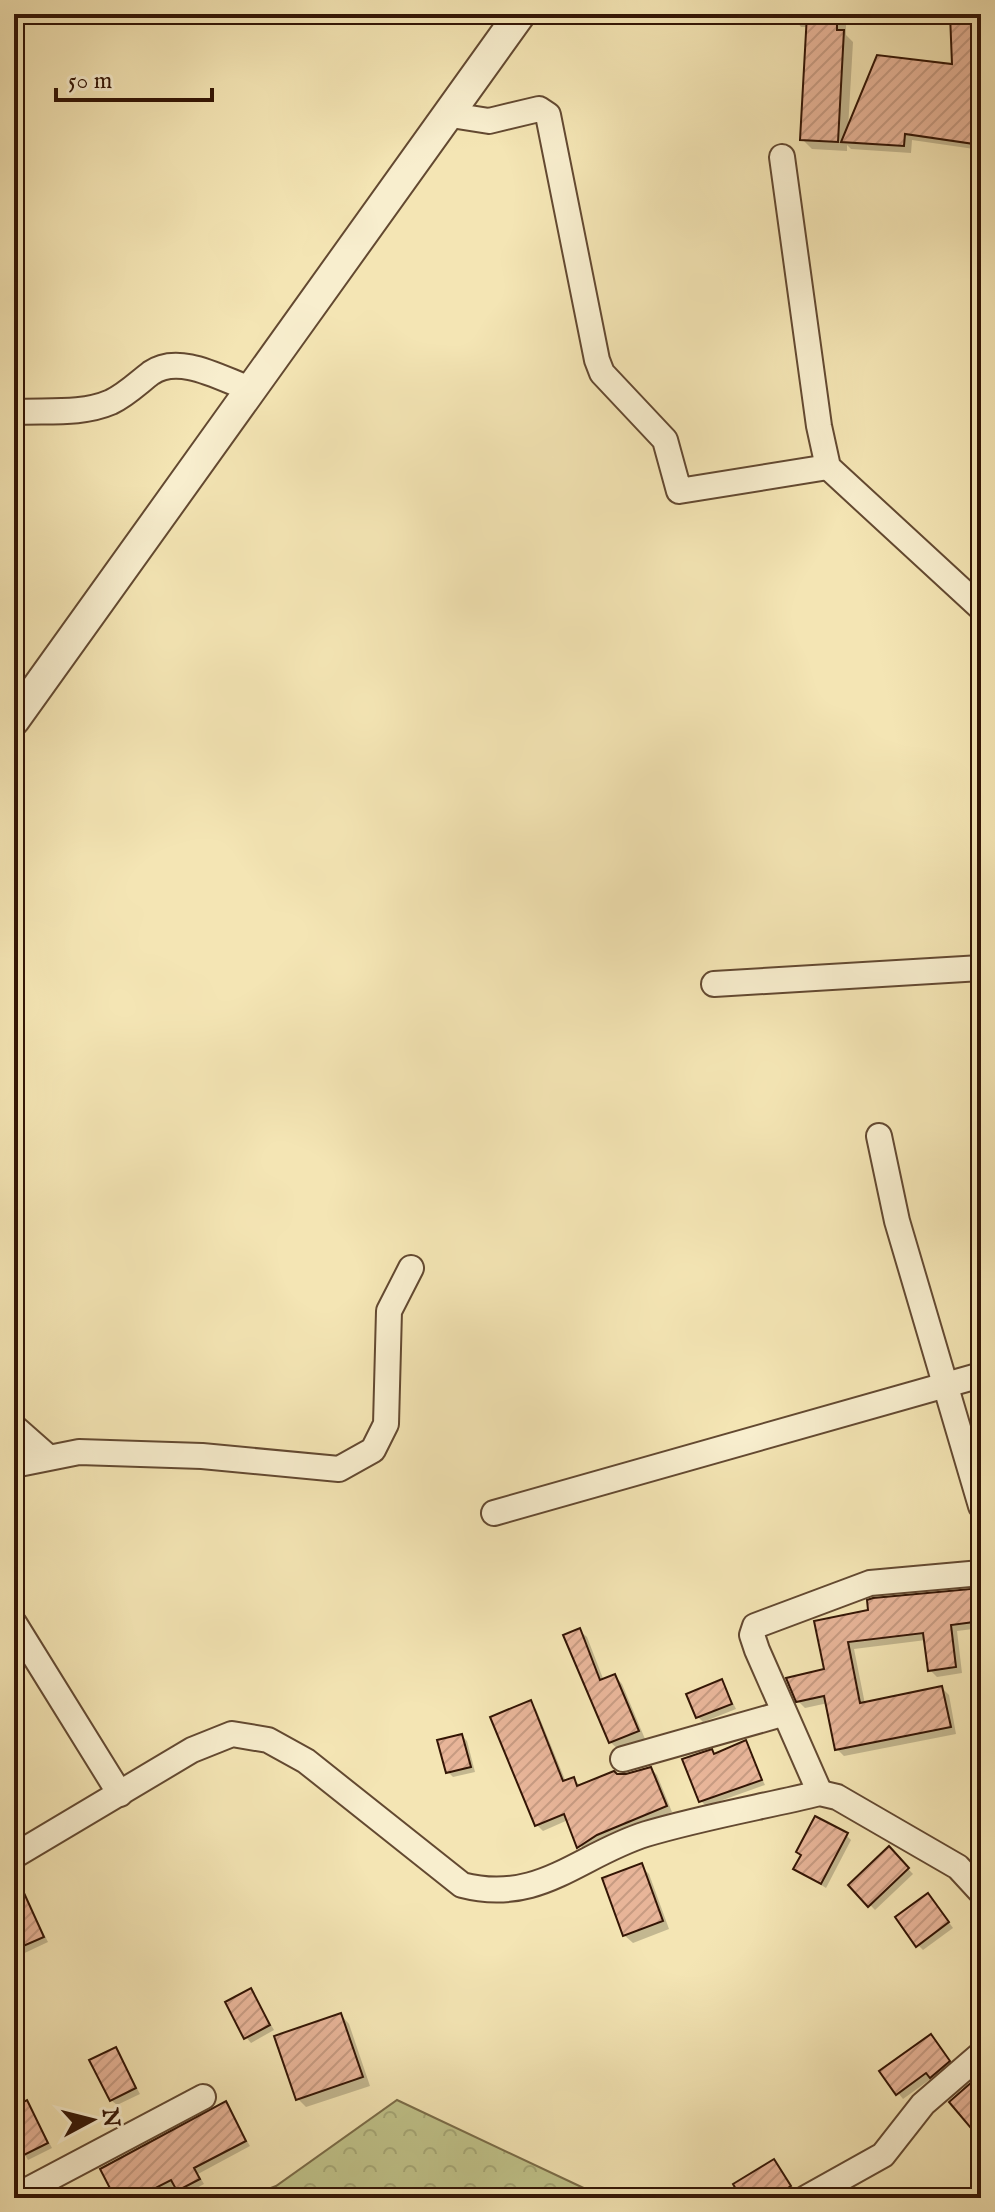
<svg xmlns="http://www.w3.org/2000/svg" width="995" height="2212" font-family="'IM FELL English',serif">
  <defs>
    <pattern id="forest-crowns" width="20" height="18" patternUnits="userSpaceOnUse" patternTransform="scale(2)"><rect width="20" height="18" fill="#c0c38a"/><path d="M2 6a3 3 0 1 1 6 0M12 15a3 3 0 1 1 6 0" fill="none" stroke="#a5a776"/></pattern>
    <pattern id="building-hatch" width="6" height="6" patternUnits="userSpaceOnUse" patternTransform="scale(2)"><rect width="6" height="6" fill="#e8b599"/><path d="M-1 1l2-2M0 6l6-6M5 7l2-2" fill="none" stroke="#c79b82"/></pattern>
  </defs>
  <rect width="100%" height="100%" fill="#f4e5b4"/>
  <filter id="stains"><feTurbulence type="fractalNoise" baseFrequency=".0025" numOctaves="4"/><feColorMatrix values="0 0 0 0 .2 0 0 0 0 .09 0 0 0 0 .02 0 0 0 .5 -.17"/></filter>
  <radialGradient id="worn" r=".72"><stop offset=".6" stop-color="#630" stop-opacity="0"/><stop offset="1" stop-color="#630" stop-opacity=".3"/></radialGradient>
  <polygon fill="url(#forest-crowns)" stroke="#7a6c48" stroke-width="2" points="397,2100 590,2191 601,2198 245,2198 276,2186"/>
  <g fill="#0003">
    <polygon points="791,14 846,14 846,35 853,42 848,129 954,67 952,14 981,14 981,150 912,140 911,153 851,149 847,145 847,151 812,149 802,139 808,27 801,27"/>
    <polygon points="981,1590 981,1628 957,1631 962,1673 937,1677 930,1670 926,1640 854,1649 865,1704 942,1688 949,1695 956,1734 844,1756 837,1749 828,1703 805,1708 798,1701 826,1670 817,1623"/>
    <polygon points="579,1630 587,1637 604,1681 615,1676 622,1684 645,1739 618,1749 610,1742"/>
    <polygon points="722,1681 736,1709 703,1722 698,1717"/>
    <polygon points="530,1703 536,1709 566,1782 573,1779 581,1786 651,1769 657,1775 672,1812 604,1841 585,1853 568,1820 543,1831 536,1824"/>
    <polygon points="462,1736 467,1741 475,1772 453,1777 448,1772"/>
    <polygon points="745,1743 765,1785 706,1806 701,1801 715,1755"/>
    <polygon points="846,1835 851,1840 826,1888 796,1869 802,1856"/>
    <polygon points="889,1849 913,1874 875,1910 851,1885"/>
    <polygon points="641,1866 649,1874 669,1929 633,1943 624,1935"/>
    <polygon points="21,1888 48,1942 14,1958 14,1891"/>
    <polygon points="933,1900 953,1928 923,1950 918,1945"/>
    <polygon points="251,1991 274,2030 251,2043 246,2037"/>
    <polygon points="341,2015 349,2024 370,2086 306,2107 298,2099"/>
    <polygon points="936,2041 954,2067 936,2082 932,2078 903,2099 882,2072"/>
    <polygon points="116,2049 140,2094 117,2105 111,2100"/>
    <polygon points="981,2076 981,2128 977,2131 952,2102"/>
    <polygon points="27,2102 52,2148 28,2160 14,2136 14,2109"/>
    <polygon points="225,2104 250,2146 198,2174 204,2184 184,2195 176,2185 151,2198 118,2198"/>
    <polygon points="774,2162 794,2192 785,2198 744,2198"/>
  </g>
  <g fill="url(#building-hatch)" stroke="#331505" stroke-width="2">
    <polygon points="807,14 837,14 837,30 844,30 838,142 800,140"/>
    <polygon points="950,14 981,14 981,145 905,134 904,146 841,142 877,55 952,64"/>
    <polygon points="981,1588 981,1621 951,1625 956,1667 928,1671 923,1633 848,1642 860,1703 942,1686 951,1727 835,1750 824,1696 796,1702 786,1678 824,1669 814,1621 868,1610 867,1600 873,1598"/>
    <polygon points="580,1628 600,1680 615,1674 639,1731 609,1743 563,1635"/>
    <polygon points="722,1679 732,1704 696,1718 686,1694"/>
    <polygon points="531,1700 563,1781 574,1777 577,1786 614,1771 617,1774 626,1774 651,1767 667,1806 597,1835 577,1848 564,1814 535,1826 490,1717"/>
    <polygon points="462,1734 471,1767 446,1773 437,1740"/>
    <polygon points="746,1740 762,1780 699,1802 682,1759 712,1749 714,1754"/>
    <polygon points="815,1816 848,1833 821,1884 793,1869 801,1855 796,1852"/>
    <polygon points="889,1846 909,1868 868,1907 848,1885"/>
    <polygon points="642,1863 663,1921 623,1936 602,1878"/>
    <polygon points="14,1871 44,1937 14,1950"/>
    <polygon points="928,1893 949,1922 916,1947 895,1917"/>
    <polygon points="251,1988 270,2025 244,2039 225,2002"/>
    <polygon points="341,2013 363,2077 296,2100 274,2036"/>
    <polygon points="931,2034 950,2061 930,2078 926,2073 896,2095 879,2071"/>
    <polygon points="116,2047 136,2088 110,2101 89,2060"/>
    <polygon points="981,2074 981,2119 970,2127 949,2102"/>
    <polygon points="27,2100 48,2143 22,2156 14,2140 14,2107"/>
    <polygon points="226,2101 246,2141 194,2168 200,2179 177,2191 171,2180 136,2198 115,2198 100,2169"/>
    <polygon points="774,2159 791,2186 772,2198 741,2198 733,2184"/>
  </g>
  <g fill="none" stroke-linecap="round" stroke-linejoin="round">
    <g stroke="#634931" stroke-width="28">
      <g id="minor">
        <polyline points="451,115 489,121 539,109 548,115 597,360 602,373 665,440 679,491 828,467"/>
        <polyline points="782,157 819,426 828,467 981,608"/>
        <path d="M14,412C46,410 81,415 111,402C126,395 138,383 151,373C179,353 222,379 250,389"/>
        <polyline points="714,984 981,968"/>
        <polyline points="879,1136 897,1221 981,1506"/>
        <polyline points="14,1427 48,1457"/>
        <polyline points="14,1465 79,1452 202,1456 339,1469 373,1450 386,1424 389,1311 411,1268"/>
        <polyline points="494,1513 981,1375"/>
        <polyline points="14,1623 120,1794"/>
        <polyline points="623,1759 782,1714"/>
        <polyline points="820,1793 757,1650 752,1635 755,1626 870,1583 981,1573"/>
        <path d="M14,1856L192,1750L232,1734L268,1740L306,1761L462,1885C539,1905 579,1855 646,1834C703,1817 762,1807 820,1793L837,1797L958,1867L981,1892"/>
        <polyline points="14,2197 203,2097"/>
        <polyline points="806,2198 883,2155 923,2104 981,2054"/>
      </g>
    </g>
    <g stroke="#634931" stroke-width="34">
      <polyline id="tertiary" points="14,720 520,14"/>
    </g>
    <use href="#minor" stroke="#f8eece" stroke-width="24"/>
    <use href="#tertiary" stroke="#f8eece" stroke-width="30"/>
  </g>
  <rect width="995" height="2212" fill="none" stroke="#f4e5b4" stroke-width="48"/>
  <rect x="16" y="16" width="963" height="2180" fill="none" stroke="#331505" stroke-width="4"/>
  <rect x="24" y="24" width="947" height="2164" fill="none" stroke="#331505" stroke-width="2"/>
  <g transform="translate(92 2120) rotate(83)" stroke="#f8eece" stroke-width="6" paint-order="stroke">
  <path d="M0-6L14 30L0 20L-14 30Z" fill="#331505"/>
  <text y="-12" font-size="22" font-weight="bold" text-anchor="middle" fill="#331505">N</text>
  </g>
  <path d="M56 88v12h156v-12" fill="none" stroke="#331505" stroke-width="4"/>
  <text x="68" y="88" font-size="24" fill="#331505" stroke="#f8eece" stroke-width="6" paint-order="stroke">50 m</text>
  <rect width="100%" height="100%" filter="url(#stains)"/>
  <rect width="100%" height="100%" fill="url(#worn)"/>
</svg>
